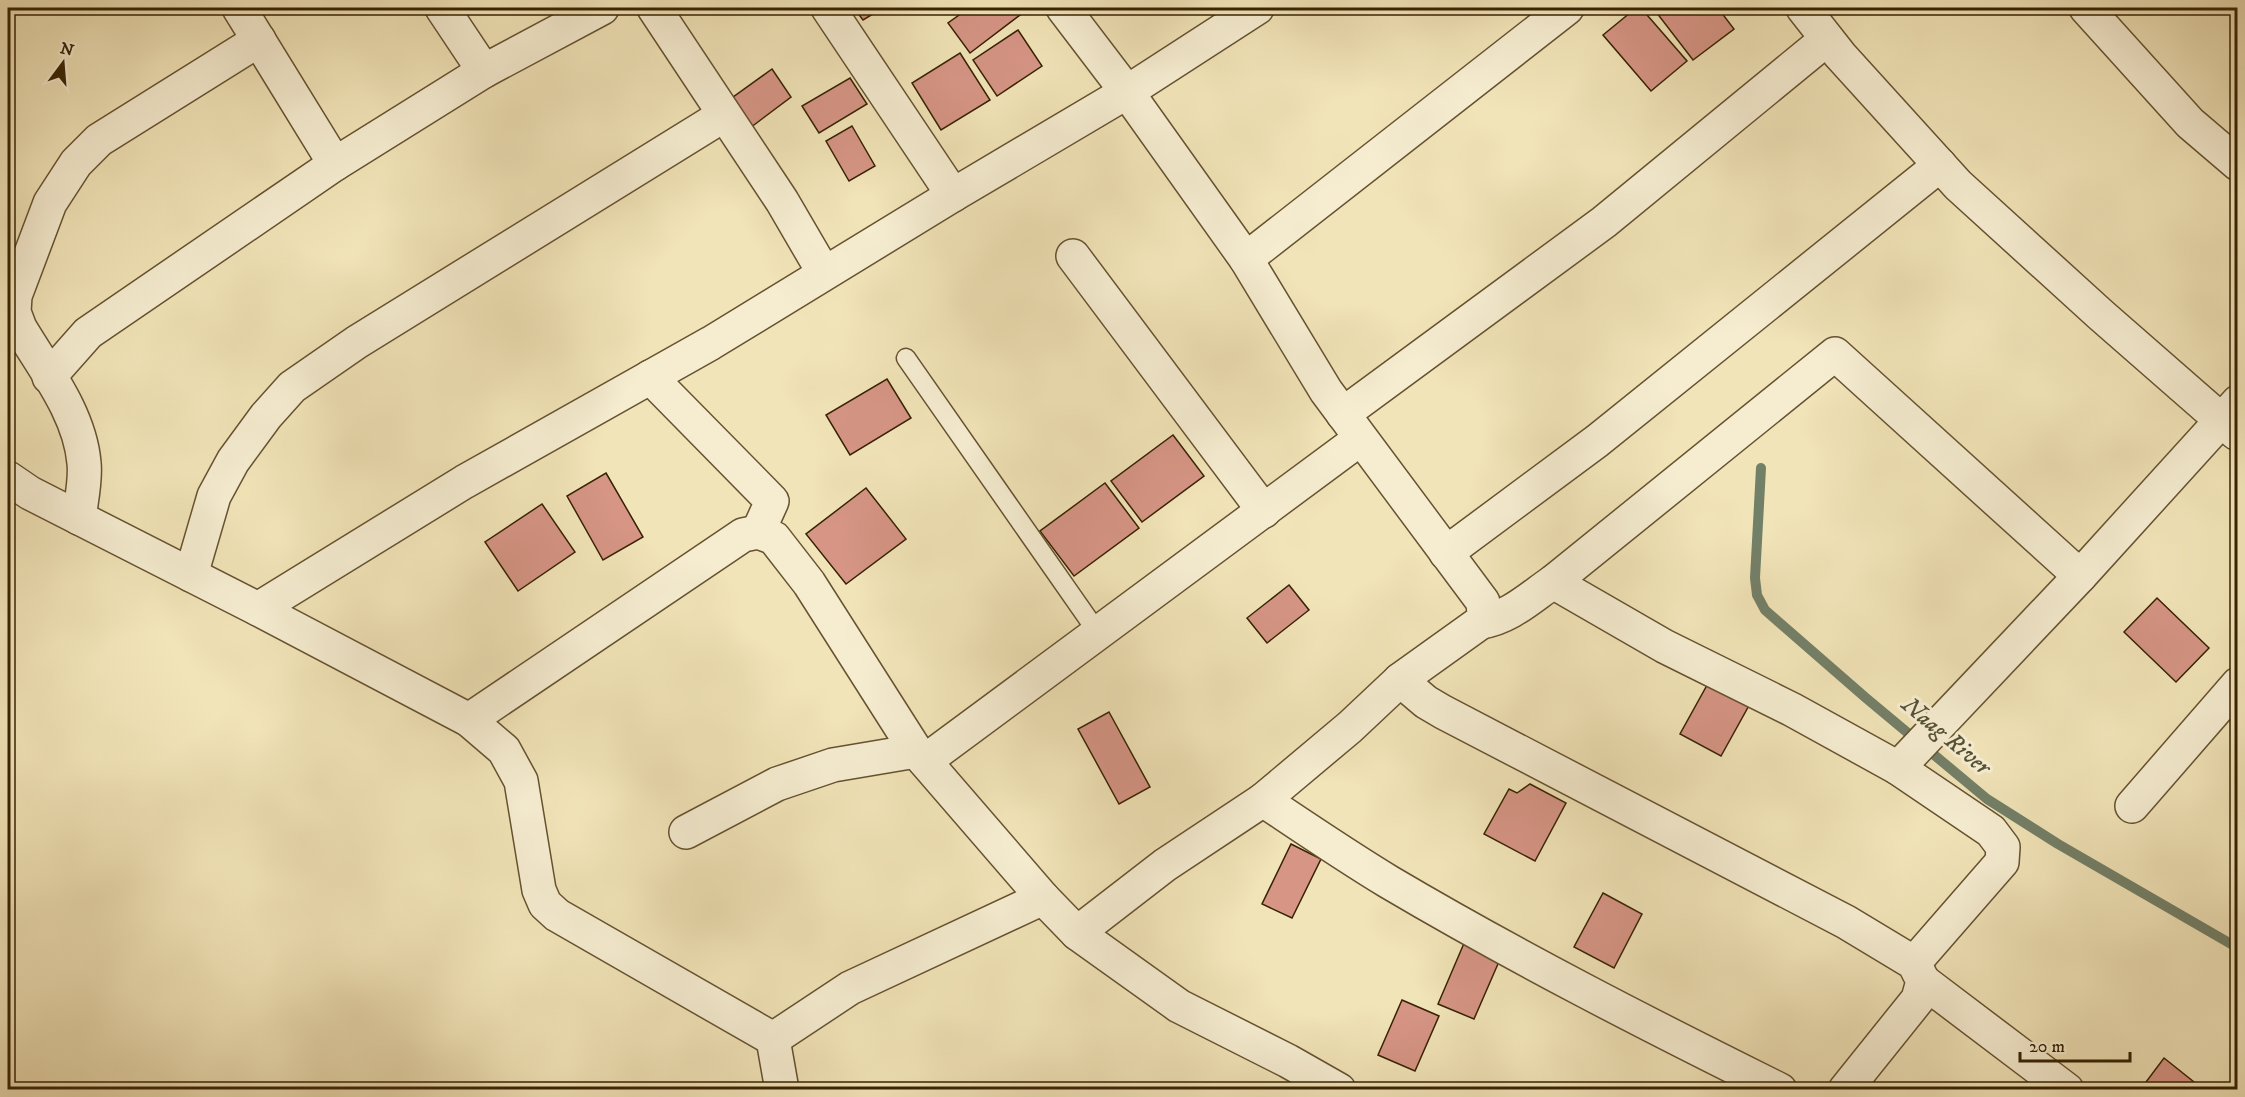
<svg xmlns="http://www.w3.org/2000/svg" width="2245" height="1097" font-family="'IM FELL DW Pica',serif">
  <rect width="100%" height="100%" fill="#f1e4b8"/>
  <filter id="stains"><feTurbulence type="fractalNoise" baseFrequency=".00333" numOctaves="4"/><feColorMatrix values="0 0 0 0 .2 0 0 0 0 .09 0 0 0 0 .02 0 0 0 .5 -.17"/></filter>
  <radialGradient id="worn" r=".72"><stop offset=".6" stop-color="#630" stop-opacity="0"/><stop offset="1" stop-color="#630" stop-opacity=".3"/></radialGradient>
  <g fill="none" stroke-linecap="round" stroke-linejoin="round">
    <polyline stroke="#738068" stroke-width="10" points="1761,468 1755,578 1757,595 1765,610 1866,698 1987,799 2058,844 2238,948"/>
  </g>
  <g fill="#d69585" stroke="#372203" stroke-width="1.5">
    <polygon points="854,8 883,8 863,20"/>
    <polygon points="969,8 1015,8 1020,15 970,53 948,23"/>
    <polygon points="1636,8 1641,8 1687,61 1651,91 1603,35"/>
    <polygon points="1653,8 1718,8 1734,29 1693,60"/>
    <polygon points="1018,30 1042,66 997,96 973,60"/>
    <polygon points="960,53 990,100 941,130 912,83"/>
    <polygon points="772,69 791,97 750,128 729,100"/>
    <polygon points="850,78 867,104 819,133 802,106"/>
    <polygon points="852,126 875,166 849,181 826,141"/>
    <polygon points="887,379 911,418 850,455 826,415"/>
    <polygon points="1173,435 1204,476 1142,522 1111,481"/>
    <polygon points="606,473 643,537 603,560 567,496"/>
    <polygon points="1105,483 1139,528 1074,576 1040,531"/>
    <polygon points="866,488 906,539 846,584 806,534"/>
    <polygon points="542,504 575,552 518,591 485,542"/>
    <polygon points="1289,585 1309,610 1267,643 1247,618"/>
    <polygon points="2157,598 2209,648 2176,682 2124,632"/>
    <polygon points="1711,678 1752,700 1721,756 1680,734"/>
    <polygon points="1109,712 1150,787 1119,804 1078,729"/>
    <polygon points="1530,784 1566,803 1535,861 1484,834 1509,789 1517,793"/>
    <polygon points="1291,844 1321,859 1292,918 1262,904"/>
    <polygon points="1603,893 1642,914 1614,968 1574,947"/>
    <polygon points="1465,941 1501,957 1474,1019 1438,1004"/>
    <polygon points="1402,1000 1439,1016 1415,1071 1378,1055"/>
    <polygon points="2164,1058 2204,1090 2140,1090"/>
  </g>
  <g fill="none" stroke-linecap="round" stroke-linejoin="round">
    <g stroke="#665230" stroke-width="21">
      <polyline id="service" points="906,358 1098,633"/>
    </g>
    <g stroke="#665230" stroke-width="36">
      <g id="minor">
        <polyline points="239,8 335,164"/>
        <polyline points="442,8 484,71"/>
        <polyline points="654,8 782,201 824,273"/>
        <polyline points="828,8 953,195"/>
        <polyline points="1063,8 1127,92 1246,259 1326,391 1483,602 1484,615 1481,622 1400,680 1426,702 1443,712 1846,922 1914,963 1923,981 1918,999 1845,1090"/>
        <polyline points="1803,8 1840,55 1958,185 2101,315 2236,433"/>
        <polyline points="2086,8 2190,123 2238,164"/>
        <polyline points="1073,256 1264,511"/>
        <polyline points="1246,259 1567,8"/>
        <polyline points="49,377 88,333 335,164 484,71 602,8"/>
        <polyline points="650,377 772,501 758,532"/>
        <polyline points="1343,414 1604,222 1827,39"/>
        <polyline points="8,478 30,493 258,609 469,720 504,750 521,781 539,890 545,904 557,915 773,1039"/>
        <path d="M79,518C81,501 86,480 84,463C80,414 45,370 20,328L14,312L15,296L50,203L76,163L99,140L259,40"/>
        <polyline points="1446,553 1597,441 1940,165"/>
        <polyline points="191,575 214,496 233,461 266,416 292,387 357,342 724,115"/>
        <polyline points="1553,582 1664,646 1791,709 1898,768 2080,576 2238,402"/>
        <polyline points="258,609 464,482 711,343 953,195 1127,92 1257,8"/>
        <path d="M1481,622C1509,618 1531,597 1553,582L1835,354L2080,576"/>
        <polyline points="469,720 743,535 758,532 774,538 809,583 916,751 1043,898 1077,933 1179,1006 1288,1061 1339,1090"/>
        <polyline points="925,761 1360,439"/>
        <polyline points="1898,768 1991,831 2003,847 2002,862 1914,963"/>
        <path d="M1263,800C1305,828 1346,856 1389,882C1516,957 1647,1024 1780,1090"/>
        <polyline points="2132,806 2238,684"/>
        <polyline points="686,832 777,784 833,765 916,751"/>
        <polyline points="1077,933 1165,865 1263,800 1350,727 1400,680"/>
        <polyline points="1923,981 2067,1090"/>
        <polyline points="782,1090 773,1039 850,988 1043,898"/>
      </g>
    </g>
    <use href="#service" stroke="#f6edd1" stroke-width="18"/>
    <use href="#minor" stroke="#f6edd1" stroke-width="33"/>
  </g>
  <g text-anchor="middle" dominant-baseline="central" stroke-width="6" stroke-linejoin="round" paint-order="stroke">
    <g font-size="24" font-style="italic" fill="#555136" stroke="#f6edd1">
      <text transform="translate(1946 736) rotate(40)">Naag River</text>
    </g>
  </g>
  <rect width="2245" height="1097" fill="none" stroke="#f1e4b8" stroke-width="30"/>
  <rect x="9" y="9" width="2227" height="1079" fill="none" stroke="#372203" stroke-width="3"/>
  <rect x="15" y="15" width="2215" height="1067" fill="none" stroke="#372203" stroke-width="1.5"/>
  <g transform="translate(63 63) rotate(16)" stroke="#f6edd1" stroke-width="4.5" paint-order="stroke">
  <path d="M0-4.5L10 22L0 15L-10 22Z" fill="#372203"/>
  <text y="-9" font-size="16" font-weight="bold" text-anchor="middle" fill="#372203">N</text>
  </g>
  <path d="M2020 1052v9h110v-9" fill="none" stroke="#372203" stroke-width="3"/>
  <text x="2029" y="1052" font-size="18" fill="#372203" stroke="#f6edd1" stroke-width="4.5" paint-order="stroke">20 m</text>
  <rect width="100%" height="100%" filter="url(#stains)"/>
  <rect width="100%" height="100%" fill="url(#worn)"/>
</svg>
